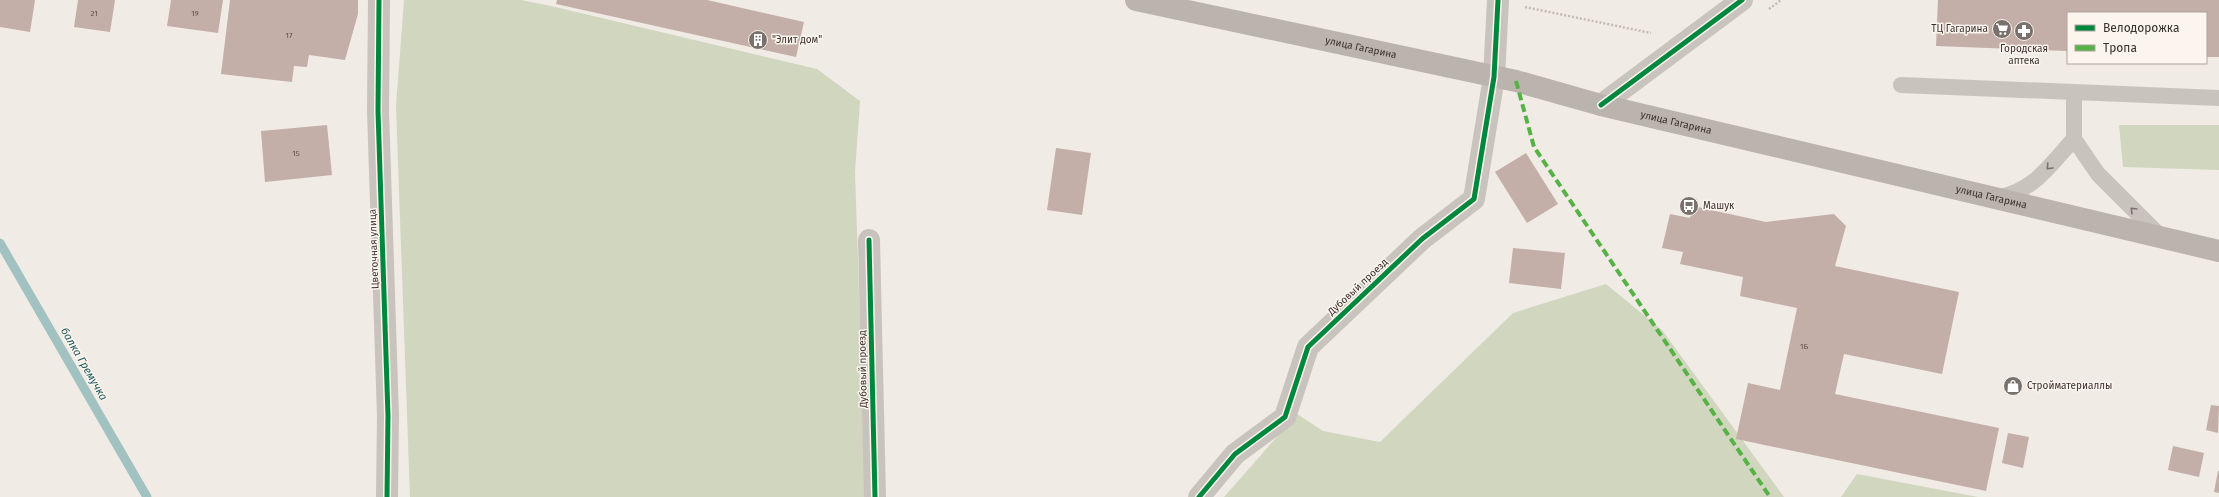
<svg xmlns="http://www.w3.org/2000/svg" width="2219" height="497" font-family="'Fira Sans',sans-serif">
  <rect width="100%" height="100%" fill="#f0ebe5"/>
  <g fill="#d1d6bf">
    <polygon points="404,0 521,0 551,6 817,69 860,101 855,172 866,497 410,497 396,106"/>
    <polygon points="2119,125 2219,125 2219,170 2123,167"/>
    <polygon points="1606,284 1662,330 1784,497 1224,497 1297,414 1323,431 1380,442 1513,313"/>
    <polygon points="1857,474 1978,497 1841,497"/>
  </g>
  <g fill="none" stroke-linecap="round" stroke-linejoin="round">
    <polyline stroke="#a1c2c1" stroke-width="9" points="0,243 147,497"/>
  </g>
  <g fill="#c3afa7">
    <polygon points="0,0 35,0 30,32 0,27"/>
    <polygon points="78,0 115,0 110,32 74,27"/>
    <polygon points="171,0 223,0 218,33 167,26"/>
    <polygon points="230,0 358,0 358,14 345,60 309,55 307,67 294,66 292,82 221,74"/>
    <polygon points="557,0 707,0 804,22 796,57 556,4"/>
    <polygon points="1938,0 2219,0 2219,57 2206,57 2206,13 2068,13 2068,51 1936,46"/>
    <polygon points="327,125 332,175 265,182 261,131"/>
    <polygon points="1056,148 1091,153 1082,215 1047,210"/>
    <polygon points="1526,153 1558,204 1527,223 1495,172"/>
    <polygon points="1693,206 1766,222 1834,214 1846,226 1835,266 1959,292 1942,374 1844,354 1835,394 1999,428 1986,491 1736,439 1748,383 1780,390 1797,308 1740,296 1743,277 1680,264 1683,252 1662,248 1670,214 1690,218"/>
    <polygon points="1513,248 1565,253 1561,289 1509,283"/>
    <polygon points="2211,405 2219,406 2218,433 2206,430"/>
    <polygon points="2008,433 2029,437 2023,468 2002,463"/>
    <polygon points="2173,446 2204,453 2199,477 2168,470"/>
    <polygon points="2218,471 2219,471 2219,493 2214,492"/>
  </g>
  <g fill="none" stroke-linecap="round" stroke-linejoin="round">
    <g stroke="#c2bbb6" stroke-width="2.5" stroke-dasharray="2 2" stroke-linecap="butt">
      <polyline points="1525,7 1651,33"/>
      <polyline points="1769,9 1781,0"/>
    </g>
    <g stroke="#c9c3be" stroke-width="16">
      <polyline points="1901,85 2219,98"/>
      <polyline points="2074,139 2074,93"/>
      <path d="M1998,198C2036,189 2048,167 2074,139L2098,174L2161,237"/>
    </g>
    <g stroke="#c9c3be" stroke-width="22">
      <polyline points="379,0 378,111 388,416 387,497"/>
      <polyline points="869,240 875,497"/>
      <polyline points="1199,497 1235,454 1285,417 1308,347 1422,239 1474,199 1494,77 1498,0"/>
    </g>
    <polyline stroke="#c9c3be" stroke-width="22" points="1601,105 1742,0"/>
    <path stroke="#bab3ae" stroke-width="22" id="s1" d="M1136,0L1516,81L1601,105L2219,251"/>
    <polyline stroke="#57b246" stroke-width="4" stroke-dasharray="8 4" stroke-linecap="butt" points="1516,81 1534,147 1770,497"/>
    <g stroke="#fbf5ee" stroke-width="8">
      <g id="cycleway">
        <polyline points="379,0 378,111 388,416 387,497"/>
        <polyline points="1601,105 1742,0"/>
        <polyline points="869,240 875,497"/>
        <polyline points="1199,497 1235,454 1285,417 1308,347 1422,239 1474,199 1494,77 1498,0"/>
      </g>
    </g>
    <use href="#cycleway" stroke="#00873e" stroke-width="5"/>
  </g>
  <defs><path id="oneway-chevron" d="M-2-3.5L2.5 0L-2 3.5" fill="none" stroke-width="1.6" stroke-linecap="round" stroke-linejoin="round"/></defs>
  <g stroke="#7b726d">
    <use href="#oneway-chevron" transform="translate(2049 167) rotate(133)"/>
    <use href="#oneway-chevron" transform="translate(2133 210) rotate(-135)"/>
  </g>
  <defs>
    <g id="supermarket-disc" transform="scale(1)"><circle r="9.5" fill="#7a716c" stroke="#fbf5ee"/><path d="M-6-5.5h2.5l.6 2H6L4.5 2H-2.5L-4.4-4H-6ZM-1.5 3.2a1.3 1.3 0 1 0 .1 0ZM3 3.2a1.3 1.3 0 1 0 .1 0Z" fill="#fff"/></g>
    <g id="pharmacy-disc" transform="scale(1)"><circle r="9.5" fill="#7a716c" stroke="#fbf5ee"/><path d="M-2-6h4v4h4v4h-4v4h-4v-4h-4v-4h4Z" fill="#fff"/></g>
    <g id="building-disc" transform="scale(1)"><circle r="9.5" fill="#7a716c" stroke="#fbf5ee"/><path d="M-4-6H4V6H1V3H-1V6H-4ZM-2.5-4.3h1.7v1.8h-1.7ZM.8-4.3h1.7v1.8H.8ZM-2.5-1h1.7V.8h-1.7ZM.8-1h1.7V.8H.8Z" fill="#fff"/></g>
    <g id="bus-disc" transform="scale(1)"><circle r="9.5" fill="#7a716c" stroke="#fbf5ee"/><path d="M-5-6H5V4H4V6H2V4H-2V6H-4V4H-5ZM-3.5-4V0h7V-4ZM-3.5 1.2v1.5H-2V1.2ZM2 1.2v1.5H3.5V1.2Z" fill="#fff"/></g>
    <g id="shop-disc" transform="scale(1)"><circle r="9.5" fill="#7a716c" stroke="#fbf5ee"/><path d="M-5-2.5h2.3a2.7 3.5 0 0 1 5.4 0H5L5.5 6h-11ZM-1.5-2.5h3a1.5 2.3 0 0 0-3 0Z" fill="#fff"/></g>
  </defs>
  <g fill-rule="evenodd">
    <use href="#supermarket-disc" x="2002" y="29"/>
    <use href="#pharmacy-disc" x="2024" y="31"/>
    <use href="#building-disc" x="758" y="40"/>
    <use href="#bus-disc" x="1689" y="206"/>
    <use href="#shop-disc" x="2013" y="386"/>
  </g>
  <g text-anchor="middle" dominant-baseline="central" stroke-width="3" stroke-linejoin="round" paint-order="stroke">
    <g font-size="8" fill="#5d504a">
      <text x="94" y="13">21</text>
      <text x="195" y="13">19</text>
      <text x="289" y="35">17</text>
      <text x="296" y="153">15</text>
      <text x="1804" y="346">1Б</text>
    </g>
    <g font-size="10" fill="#3b302b" stroke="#fbf5ee" text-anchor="start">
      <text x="1988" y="29" text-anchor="end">ТЦ Гагарина</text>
      <text x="772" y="40">"Элит дом"</text>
      <text x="2024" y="49" text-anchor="middle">Городская<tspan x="2024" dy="12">аптека</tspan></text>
      <text x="1703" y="206">Машук</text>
      <text x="2027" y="386">Стройматериаллы</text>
    </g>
    <g font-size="10" fill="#3b302b" stroke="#fbf5ee">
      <text stroke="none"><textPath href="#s1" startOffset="230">улица Гагарина</textPath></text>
      <text stroke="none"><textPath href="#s1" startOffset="554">улица Гагарина</textPath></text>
      <text stroke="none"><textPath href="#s1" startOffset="878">улица Гагарина</textPath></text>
      <text transform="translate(374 249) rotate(-92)">Цветочная улица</text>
      <text transform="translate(1358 287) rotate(-43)">Дубовый проезд</text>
      <text transform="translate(863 369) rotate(-91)">Дубовый проезд</text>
    </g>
    <g font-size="11" font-style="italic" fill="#1f5a5e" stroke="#fbf5ee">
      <text transform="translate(84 364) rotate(60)">балка Гремучка</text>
    </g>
  </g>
  <rect x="2067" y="12" width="140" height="52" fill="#fbf5ee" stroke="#aea6a0"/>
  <rect x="2075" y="25" width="20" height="6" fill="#00873e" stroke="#aea6a0"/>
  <text x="2103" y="32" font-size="12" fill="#3b302b">Велодорожка</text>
  <rect x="2075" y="45" width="20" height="6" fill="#57b246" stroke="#aea6a0"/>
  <text x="2103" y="52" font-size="12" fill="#3b302b">Тропа</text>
</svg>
